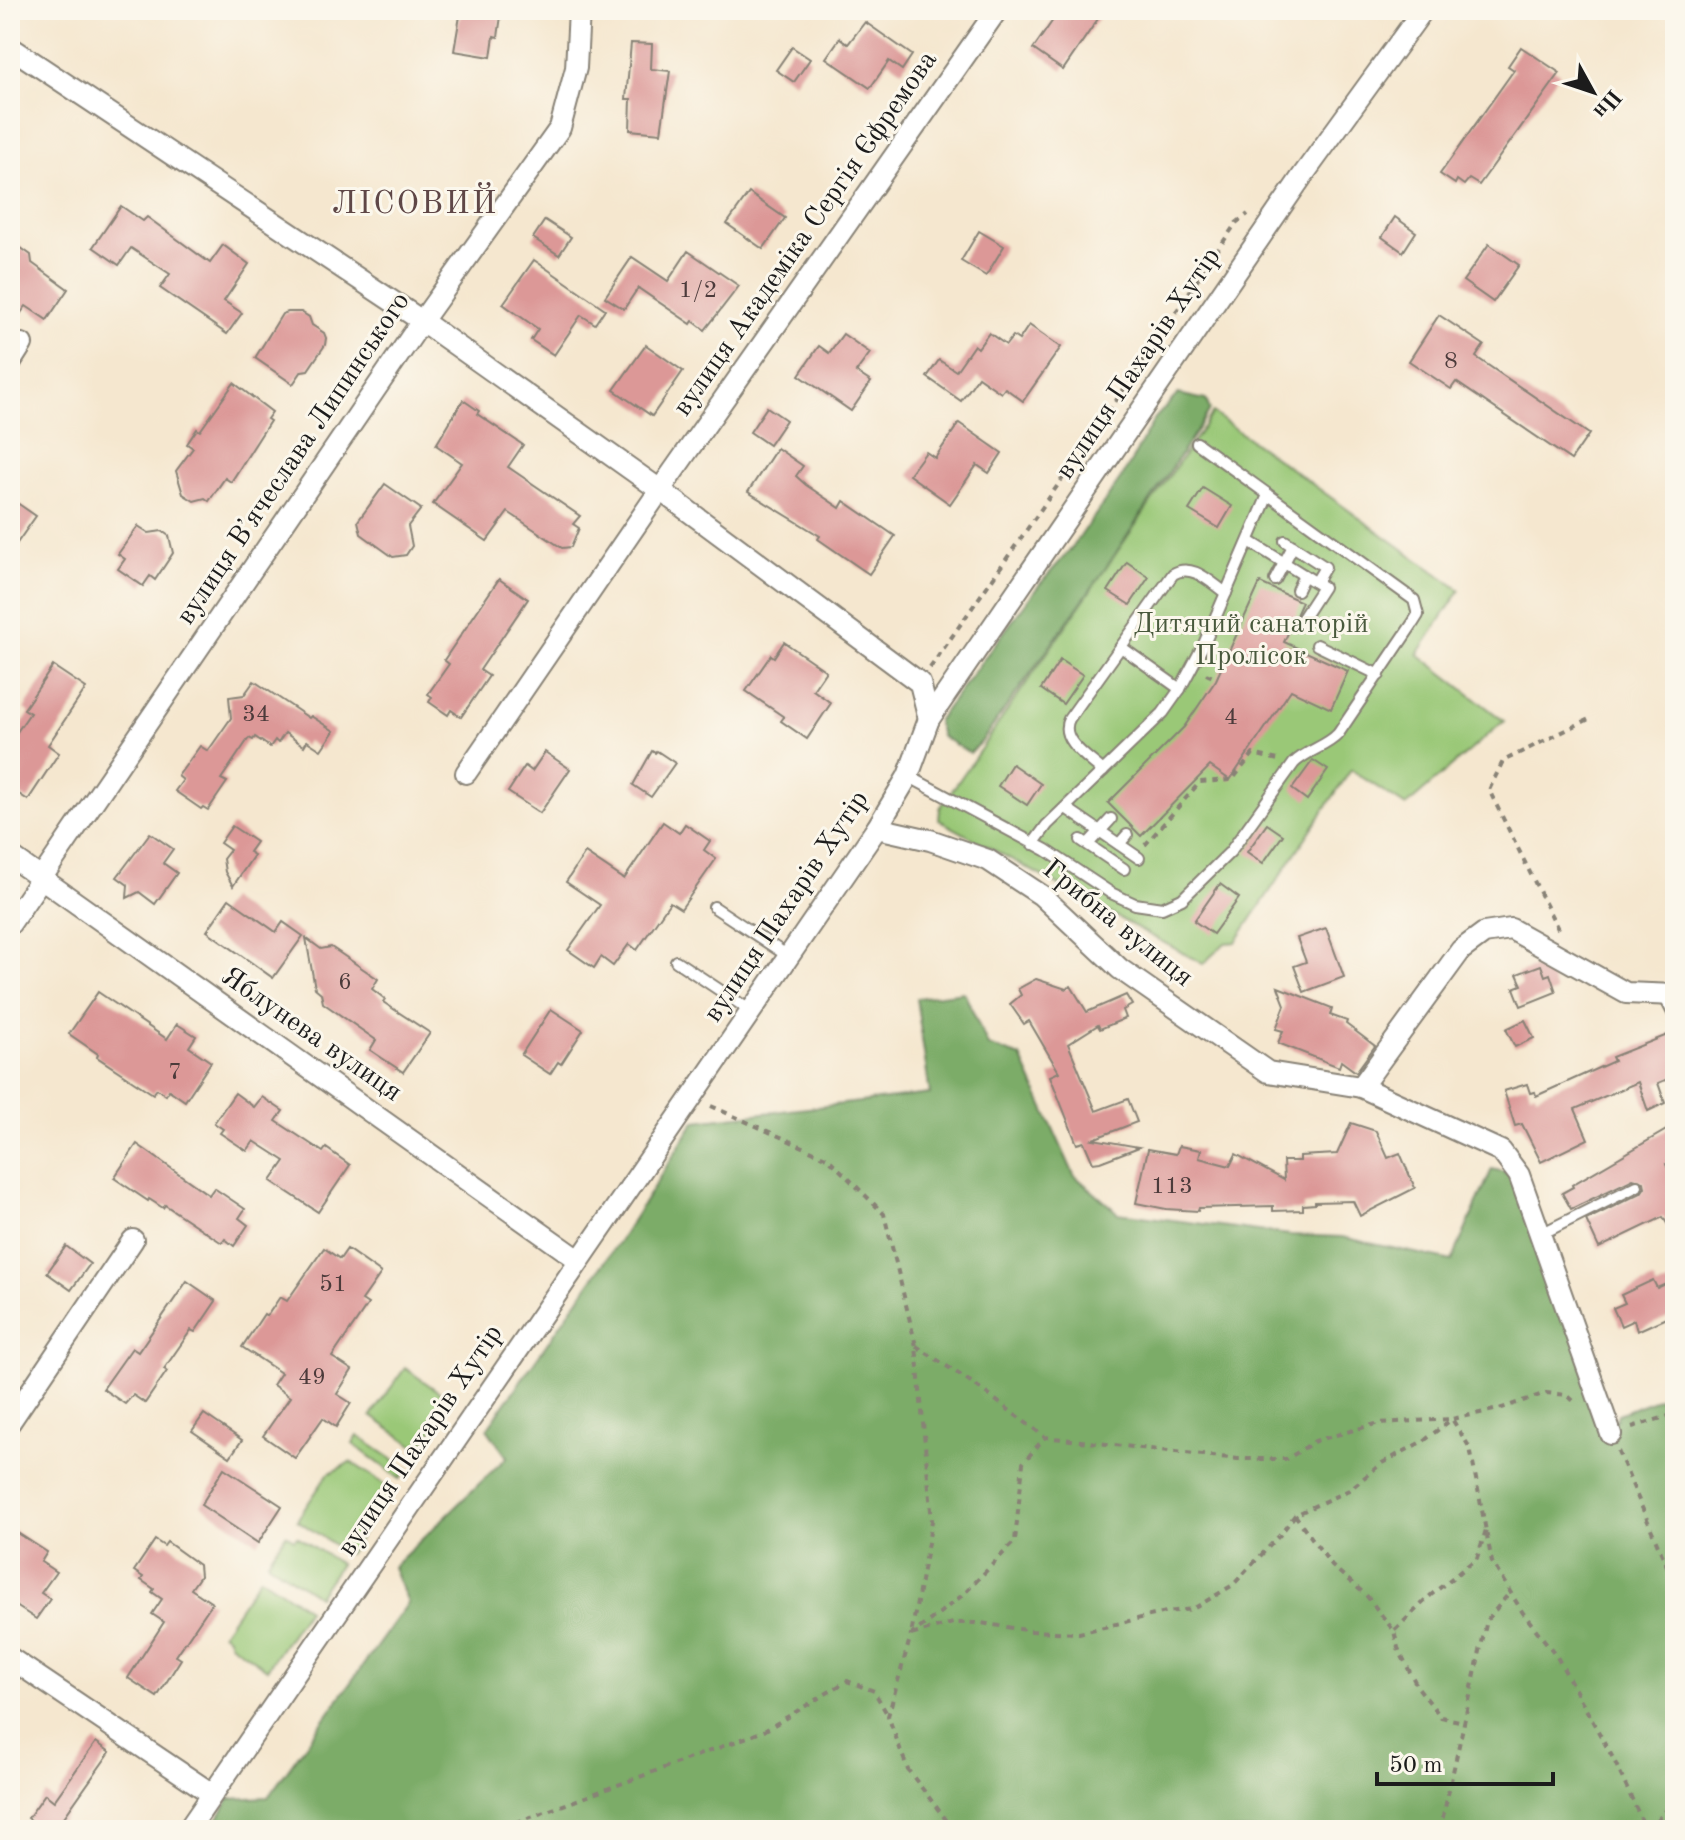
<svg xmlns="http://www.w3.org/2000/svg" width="1685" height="1840" font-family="'Old Standard TT',serif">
  <rect width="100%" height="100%" fill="#fbf7ec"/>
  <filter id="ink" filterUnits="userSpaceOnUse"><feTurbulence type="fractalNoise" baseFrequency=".0125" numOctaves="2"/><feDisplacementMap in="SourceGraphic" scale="16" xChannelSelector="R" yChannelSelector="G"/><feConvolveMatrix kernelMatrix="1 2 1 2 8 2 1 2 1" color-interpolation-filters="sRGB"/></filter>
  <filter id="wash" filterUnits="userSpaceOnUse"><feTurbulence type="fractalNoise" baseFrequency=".006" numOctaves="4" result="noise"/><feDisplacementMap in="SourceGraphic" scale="32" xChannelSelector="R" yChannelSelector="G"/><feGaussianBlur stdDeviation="1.8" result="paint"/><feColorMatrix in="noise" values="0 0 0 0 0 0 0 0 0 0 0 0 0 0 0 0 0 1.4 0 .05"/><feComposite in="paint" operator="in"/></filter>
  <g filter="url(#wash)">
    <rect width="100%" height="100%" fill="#f5e7cf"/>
    <g fill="#9ac877" stroke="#5b724a" stroke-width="2">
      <polygon points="1213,413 1460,590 1418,654 1504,721 1406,806 1351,770 1236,942 1225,943 1203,964 939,820 940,808"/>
      <polygon points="405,1368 452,1401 419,1449 371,1416"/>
      <polygon points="358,1436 407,1469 400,1479 353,1444"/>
      <polygon points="351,1462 393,1490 348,1554 297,1520 328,1474"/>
      <polygon points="286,1534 294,1539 297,1536 340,1564 318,1596 267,1562"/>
      <polygon points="260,1577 308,1609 267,1669 230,1643 228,1637 222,1633"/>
    </g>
    <g fill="#7bac68" stroke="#4c6442" stroke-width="2">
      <polygon points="1178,394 1206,400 1210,410 1110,562 982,741 970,753 941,736 937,721 1040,584 1072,548 1124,474 1155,418"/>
      <polygon points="964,992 988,1046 1021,1057 1074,1175 1118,1213 1290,1235 1342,1237 1452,1261 1492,1169 1519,1175 1611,1432 1618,1414 1675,1392 1675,1830 211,1830 229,1799 268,1797 408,1603 393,1567 507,1457 487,1429 624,1234 695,1121 930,1094 916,998"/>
    </g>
    <g id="blocks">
      <g fill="#dc9897">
        <polygon points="461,10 498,10 497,15 501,16 498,37 494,36 491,57 454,51"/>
        <polygon points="1060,10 1104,10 1063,70 1033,49"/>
        <polygon points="865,22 912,55 902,70 889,61 870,88 826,58 840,38 848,44"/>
        <polygon points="631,43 652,44 651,69 670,71 661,133 630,130 631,99 626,99"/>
        <polygon points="792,47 810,59 794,82 776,70"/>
        <polygon points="1521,47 1560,73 1479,185 1469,179 1464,185 1457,180 1455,184 1440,174 1514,70 1508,66"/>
        <polygon points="749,193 785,218 763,249 727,224"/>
        <polygon points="121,206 143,221 147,217 210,263 223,245 249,264 224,301 242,313 227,334 160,288 170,274 131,248 119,265 93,247"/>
        <polygon points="1395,217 1416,232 1403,252 1382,237"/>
        <polygon points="545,220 571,237 559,255 533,238"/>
        <polygon points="979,231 1004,246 986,276 961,261"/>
        <polygon points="10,240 31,255 32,263 68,289 47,320 26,306 10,328"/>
        <polygon points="1489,244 1519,265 1493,302 1463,281"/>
        <polygon points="688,251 739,286 705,330 693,321 691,324 638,288 624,309 605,297 632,257 668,281"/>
        <polygon points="534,260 605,309 595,324 581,315 554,355 531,340 538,329 503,304"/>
        <polygon points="288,312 301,312 309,317 312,325 324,333 326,338 325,345 308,370 302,371 293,384 255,358 282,314"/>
        <polygon points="1439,315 1484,345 1476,357 1589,434 1571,460 1456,382 1451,389 1409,361"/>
        <polygon points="1029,325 1061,347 1023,401 1005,388 1001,393 978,377 961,401 927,377 939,360 956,371 974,345 978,348 989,333 1006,345 1013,336 1019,340"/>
        <polygon points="843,334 870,353 856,372 871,382 851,411 799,375 819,346 829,353"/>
        <polygon points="646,345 683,371 652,416 614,390"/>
        <polygon points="234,383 272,412 267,419 270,421 231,482 225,478 209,501 205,498 194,501 183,494 176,471 193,448 187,444 197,429 200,431"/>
        <polygon points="463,400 479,411 477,414 523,445 508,467 580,516 573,524 579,528 571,547 562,548 508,512 487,541 433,504 462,463 436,445"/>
        <polygon points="767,407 786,420 769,445 750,432"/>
        <polygon points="959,423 1002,453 989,473 977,465 950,504 909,475 926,452 935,458"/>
        <polygon points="777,448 803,466 796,476 806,485 840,508 844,501 895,536 869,574 818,539 820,536 748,492"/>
        <polygon points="385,484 421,509 408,526 412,546 406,555 393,557 361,534 358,521"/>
        <polygon points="1203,488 1232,506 1219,528 1189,510"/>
        <polygon points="10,498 36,516 10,553"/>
        <polygon points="138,526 149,533 162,531 169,536 173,553 155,580 150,576 143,586 118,569 125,559 118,554"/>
        <polygon points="1127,562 1149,577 1130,605 1108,591"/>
        <polygon points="499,579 528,599 480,670 489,676 461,717 451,710 448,715 429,702 432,697 428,694 449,664 444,660"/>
        <polygon points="1260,583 1302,602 1284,642 1348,671 1331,709 1291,690 1230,780 1210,766 1141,836 1108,803 1184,727 1216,680"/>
        <polygon points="784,642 826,671 813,690 831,703 807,739 781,721 784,717 746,691 771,655 774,657"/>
        <polygon points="1060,660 1083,675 1063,704 1041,689"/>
        <polygon points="53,666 86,688 48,745 59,753 28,800 10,788 10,742 30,713 24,709"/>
        <polygon points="254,681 309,718 311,716 334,731 321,750 307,741 304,746 285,733 278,743 275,740 270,747 255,737 253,740 249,738 221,779 227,782 208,810 203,807 201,809 175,791 183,780 178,776 200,746 208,751 231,718 229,697 244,695"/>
        <polygon points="652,751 655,753 657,751 675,763 651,797 633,785"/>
        <polygon points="545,752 570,769 540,813 508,792 525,766 532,771"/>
        <polygon points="1313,760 1328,770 1307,800 1292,789"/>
        <polygon points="1012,764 1041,784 1027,805 998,786"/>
        <polygon points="663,822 679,833 685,824 710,841 704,850 716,859 681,909 670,902 637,950 629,944 613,966 601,957 594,968 568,950 600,905 566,882 585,853 624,879"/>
        <polygon points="1267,824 1283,835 1263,863 1247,852"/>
        <polygon points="232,826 256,842 249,852 254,855 233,886 225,872 223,859 230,850 220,843"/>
        <polygon points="150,833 173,849 163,863 177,873 155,904 139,892 127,898 128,885 117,877"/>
        <polygon points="1220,884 1239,898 1213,934 1194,921"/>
        <polygon points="229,899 276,932 283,922 303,936 273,978 207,931"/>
        <polygon points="1326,928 1344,977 1304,992 1294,966 1306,962 1297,938"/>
        <polygon points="306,938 321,949 331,947 378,979 372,989 385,999 383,1002 430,1033 403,1072 370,1050 376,1040 323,1003 321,993 315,988"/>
        <polygon points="1541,965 1545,976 1550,974 1556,992 1521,1006 1514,988 1522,985 1517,974"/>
        <polygon points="1036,979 1066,989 1071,986 1087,1012 1126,995 1132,1005 1123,1010 1126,1018 1100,1029 1098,1025 1068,1044 1096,1111 1128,1099 1137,1122 1093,1139 1139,1147 1100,1162 1093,1163 1084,1142 1077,1144 1050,1076 1059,1072 1029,1021 1024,1024 1010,1004 1021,995 1018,989"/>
        <polygon points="1278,987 1332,1008 1330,1015 1347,1021 1346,1024 1375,1046 1356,1072 1341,1061 1339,1067 1278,1043 1283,1031 1276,1029 1285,1005"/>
        <polygon points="98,992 167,1039 177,1024 196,1036 189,1047 211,1062 185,1101 169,1090 166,1095 157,1089 153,1094 97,1057 98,1054 69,1034"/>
        <polygon points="551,1009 583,1030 561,1064 558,1062 550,1074 521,1055"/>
        <polygon points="1525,1020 1534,1038 1515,1047 1506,1029"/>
        <polygon points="1675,1032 1675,1076 1658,1083 1665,1103 1648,1111 1638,1082 1575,1109 1588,1139 1541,1162 1522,1124 1515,1126 1504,1091 1527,1084 1530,1093 1535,1092 1536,1096 1614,1061 1612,1057"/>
        <polygon points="235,1093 254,1107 262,1097 283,1111 276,1121 323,1152 326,1148 350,1165 318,1212 271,1181 285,1161 254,1141 247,1151 220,1133 223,1129 214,1123"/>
        <polygon points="1351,1123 1376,1131 1388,1158 1400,1153 1415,1188 1360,1216 1353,1201 1315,1202 1315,1204 1303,1205 1303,1210 1273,1211 1273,1206 1199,1208 1198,1211 1166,1209 1136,1203 1148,1149 1176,1154 1179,1146 1201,1150 1199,1158 1230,1166 1236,1154 1284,1180 1283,1161 1300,1161 1300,1156 1337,1154"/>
        <polygon points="1675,1125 1675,1161 1666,1164 1675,1185 1675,1237 1663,1217 1599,1248 1586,1220 1641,1193 1645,1187 1644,1182 1633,1179 1571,1209 1562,1193 1573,1187 1572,1185"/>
        <polygon points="137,1144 209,1195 214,1188 245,1209 239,1218 248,1225 234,1246 225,1239 222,1243 165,1205 163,1208 149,1199 148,1201 114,1178"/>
        <polygon points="66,1246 90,1264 71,1290 47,1273"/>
        <polygon points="324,1248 340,1259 347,1249 381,1273 362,1300 368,1304 332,1357 352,1370 337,1394 351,1403 336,1427 323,1418 295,1458 263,1436 290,1397 273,1385 281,1373 242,1347 264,1314 267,1316 280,1297 287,1301"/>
        <polygon points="1653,1280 1657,1288 1675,1280 1675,1314 1637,1331 1634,1320 1621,1326 1613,1308 1625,1303 1621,1295"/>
        <polygon points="187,1281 216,1301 195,1332 191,1330 164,1369 167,1371 145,1403 133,1395 125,1404 103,1389 132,1348 138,1352"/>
        <polygon points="204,1414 242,1440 230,1457 192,1431"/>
        <polygon points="224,1468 282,1506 258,1543 201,1505"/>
        <polygon points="10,1528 47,1552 41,1562 56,1572 41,1593 50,1599 36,1619 10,1602"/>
        <polygon points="155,1540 164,1546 167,1542 199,1565 200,1576 191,1589 212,1603 176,1656 181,1659 157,1697 128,1678 164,1622 152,1614 162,1599 152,1592 154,1589 141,1580 143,1577 134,1571"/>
        <polygon points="96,1742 110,1752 55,1830 45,1830 28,1818 45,1794 54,1801"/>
      </g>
    </g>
  </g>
  <g filter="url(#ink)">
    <use href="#blocks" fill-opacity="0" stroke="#888276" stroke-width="2"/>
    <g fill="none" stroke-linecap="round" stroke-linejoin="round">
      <g stroke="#888276" stroke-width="14">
        <g id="service">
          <polyline points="1249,541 1323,587 1299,624"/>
          <polyline points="1285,541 1325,567 1316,582"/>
          <polyline points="1275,580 1293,546"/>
          <polyline points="1297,590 1304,575"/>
          <polyline points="1317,645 1379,675"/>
          <polyline points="1121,647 1180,689"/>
          <path d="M1103,771C1089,758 1058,740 1069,719L1173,574C1192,562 1211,583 1226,593"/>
          <path d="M908,776L1046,850L1111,893L1135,904L1162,908L1182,899L1230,852L1294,763C1307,750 1326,747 1338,734L1413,623L1418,615L1414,600L1197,443"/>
          <polyline points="1066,808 1139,858"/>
          <polyline points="1081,840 1124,869"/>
          <polyline points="1033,844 1047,825 1163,713 1180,689 1204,644 1268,495"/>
          <polyline points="1088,844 1111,819"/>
          <polyline points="1119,844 1127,835"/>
          <polyline points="714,907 788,956"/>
          <polyline points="676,961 751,1011"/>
          <polyline points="1663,994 1675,1017"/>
          <polyline points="1539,1235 1637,1186"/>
        </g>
      </g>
      <g stroke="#888276" stroke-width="24">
        <g id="minor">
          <polyline points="10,47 422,321 660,490 920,683 929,719"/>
          <polyline points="10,363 22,344"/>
          <polyline points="466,773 660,490 997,10"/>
          <polyline points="877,828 930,840 988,860 1041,895 1120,969 1268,1072 1361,1087 1461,950 1484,933 1511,929 1626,993 1675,995"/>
          <polyline points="10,856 579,1260"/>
          <polyline points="10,924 422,321 560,128 576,68 579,10"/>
          <polyline points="1361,1087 1501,1151 1519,1175 1611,1434"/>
          <polyline points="10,1422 133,1240"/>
          <polyline points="10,1658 212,1794"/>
          <polyline points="188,1830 877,828 908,776 929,719 1303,175 1423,10"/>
        </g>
      </g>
      <g stroke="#888276" stroke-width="4" stroke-dasharray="6 6" stroke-linecap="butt">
        <polyline points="930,668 1088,442 1236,223 1248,214"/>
        <polyline points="1206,674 1215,678"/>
        <polyline points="1145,845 1200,782 1232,780 1253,754 1278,760"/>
        <polyline points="1558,929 1489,790 1503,761 1591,718"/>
        <polyline points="711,1106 828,1158 884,1214 916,1346 932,1521 911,1635 953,1623 981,1623 1032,1631 1079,1633 1166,1612 1193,1609 1233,1585 1280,1535 1295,1515 1349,1490 1382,1463 1425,1440 1452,1419 1499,1409 1546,1393 1567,1395 1576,1403"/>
        <polyline points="916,1346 974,1384 1045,1437 1238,1459 1287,1459 1315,1441 1379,1423 1452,1419 1470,1448 1492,1562 1523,1613 1556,1655 1614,1760 1646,1830"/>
        <polyline points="1632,1427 1675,1414"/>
        <polyline points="1618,1451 1675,1585"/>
        <polyline points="1295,1515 1332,1566 1366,1595 1394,1631 1398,1648 1417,1686 1441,1717 1464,1722"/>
        <polyline points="1395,1630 1431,1595 1477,1558 1486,1530"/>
        <polyline points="507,1830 512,1824 764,1731 847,1681 874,1691 887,1714"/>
        <polyline points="954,1830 908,1770 888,1716 911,1635 964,1594 1015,1541 1023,1463 1045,1437"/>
        <polyline points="1440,1830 1487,1620 1510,1592"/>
        <polyline points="1649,1830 1675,1800"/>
      </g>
      <use href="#service" stroke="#fff" stroke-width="10"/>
      <use href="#minor" stroke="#fff" stroke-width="20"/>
    </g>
  </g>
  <g text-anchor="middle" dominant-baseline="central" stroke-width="6" stroke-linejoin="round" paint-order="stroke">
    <g font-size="24" fill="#4c3b3b">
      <text x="698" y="291">1/2</text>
      <text x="1451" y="362">8</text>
      <text x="256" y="715">34</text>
      <text x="1231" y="718">4</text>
      <text x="345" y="983">6</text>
      <text x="175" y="1073">7</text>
      <text x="1172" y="1187">113</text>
      <text x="333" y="1285">51</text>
      <text x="312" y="1378">49</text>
    </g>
    <g font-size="28" fill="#1c1c1c" stroke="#fbf7ec">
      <text transform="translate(806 234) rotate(-55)">вулиця Академіка Сергія Єфремова</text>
      <text transform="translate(1139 364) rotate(-56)">вулиця Пахарів Хутір</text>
      <text transform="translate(294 459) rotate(-56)">вулиця Вʼячеслава Липинського</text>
      <text transform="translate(787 907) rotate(-56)">вулиця Пахарів Хутір</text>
      <text transform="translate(1117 924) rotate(39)">Грибна вулиця</text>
      <text transform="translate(311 1035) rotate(35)">Яблунева вулиця</text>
      <text transform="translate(421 1441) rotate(-56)">вулиця Пахарів Хутір</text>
    </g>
    <g font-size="28" fill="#48583c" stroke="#fbf7ec">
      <text x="1251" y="625">Дитячий санаторій<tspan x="1251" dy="32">Пролісок</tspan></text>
    </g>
    <g font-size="32" letter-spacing="2" fill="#5f4747" stroke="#fbf7ec">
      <text x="415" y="205">ЛІСОВИЙ</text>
    </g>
  </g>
  <rect width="1685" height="1840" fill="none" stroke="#fbf7ec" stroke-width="40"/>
  <g transform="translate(1593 92) rotate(130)" stroke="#fbf7ec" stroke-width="6" paint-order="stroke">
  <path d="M0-6L14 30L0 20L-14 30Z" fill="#1c1c1c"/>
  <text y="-12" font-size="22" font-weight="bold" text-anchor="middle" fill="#1c1c1c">Пн</text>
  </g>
  <path d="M1377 1772v12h176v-12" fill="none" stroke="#1c1c1c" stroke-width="4"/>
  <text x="1389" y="1772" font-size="24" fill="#1c1c1c" stroke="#fbf7ec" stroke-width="6" paint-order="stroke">50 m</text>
</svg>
